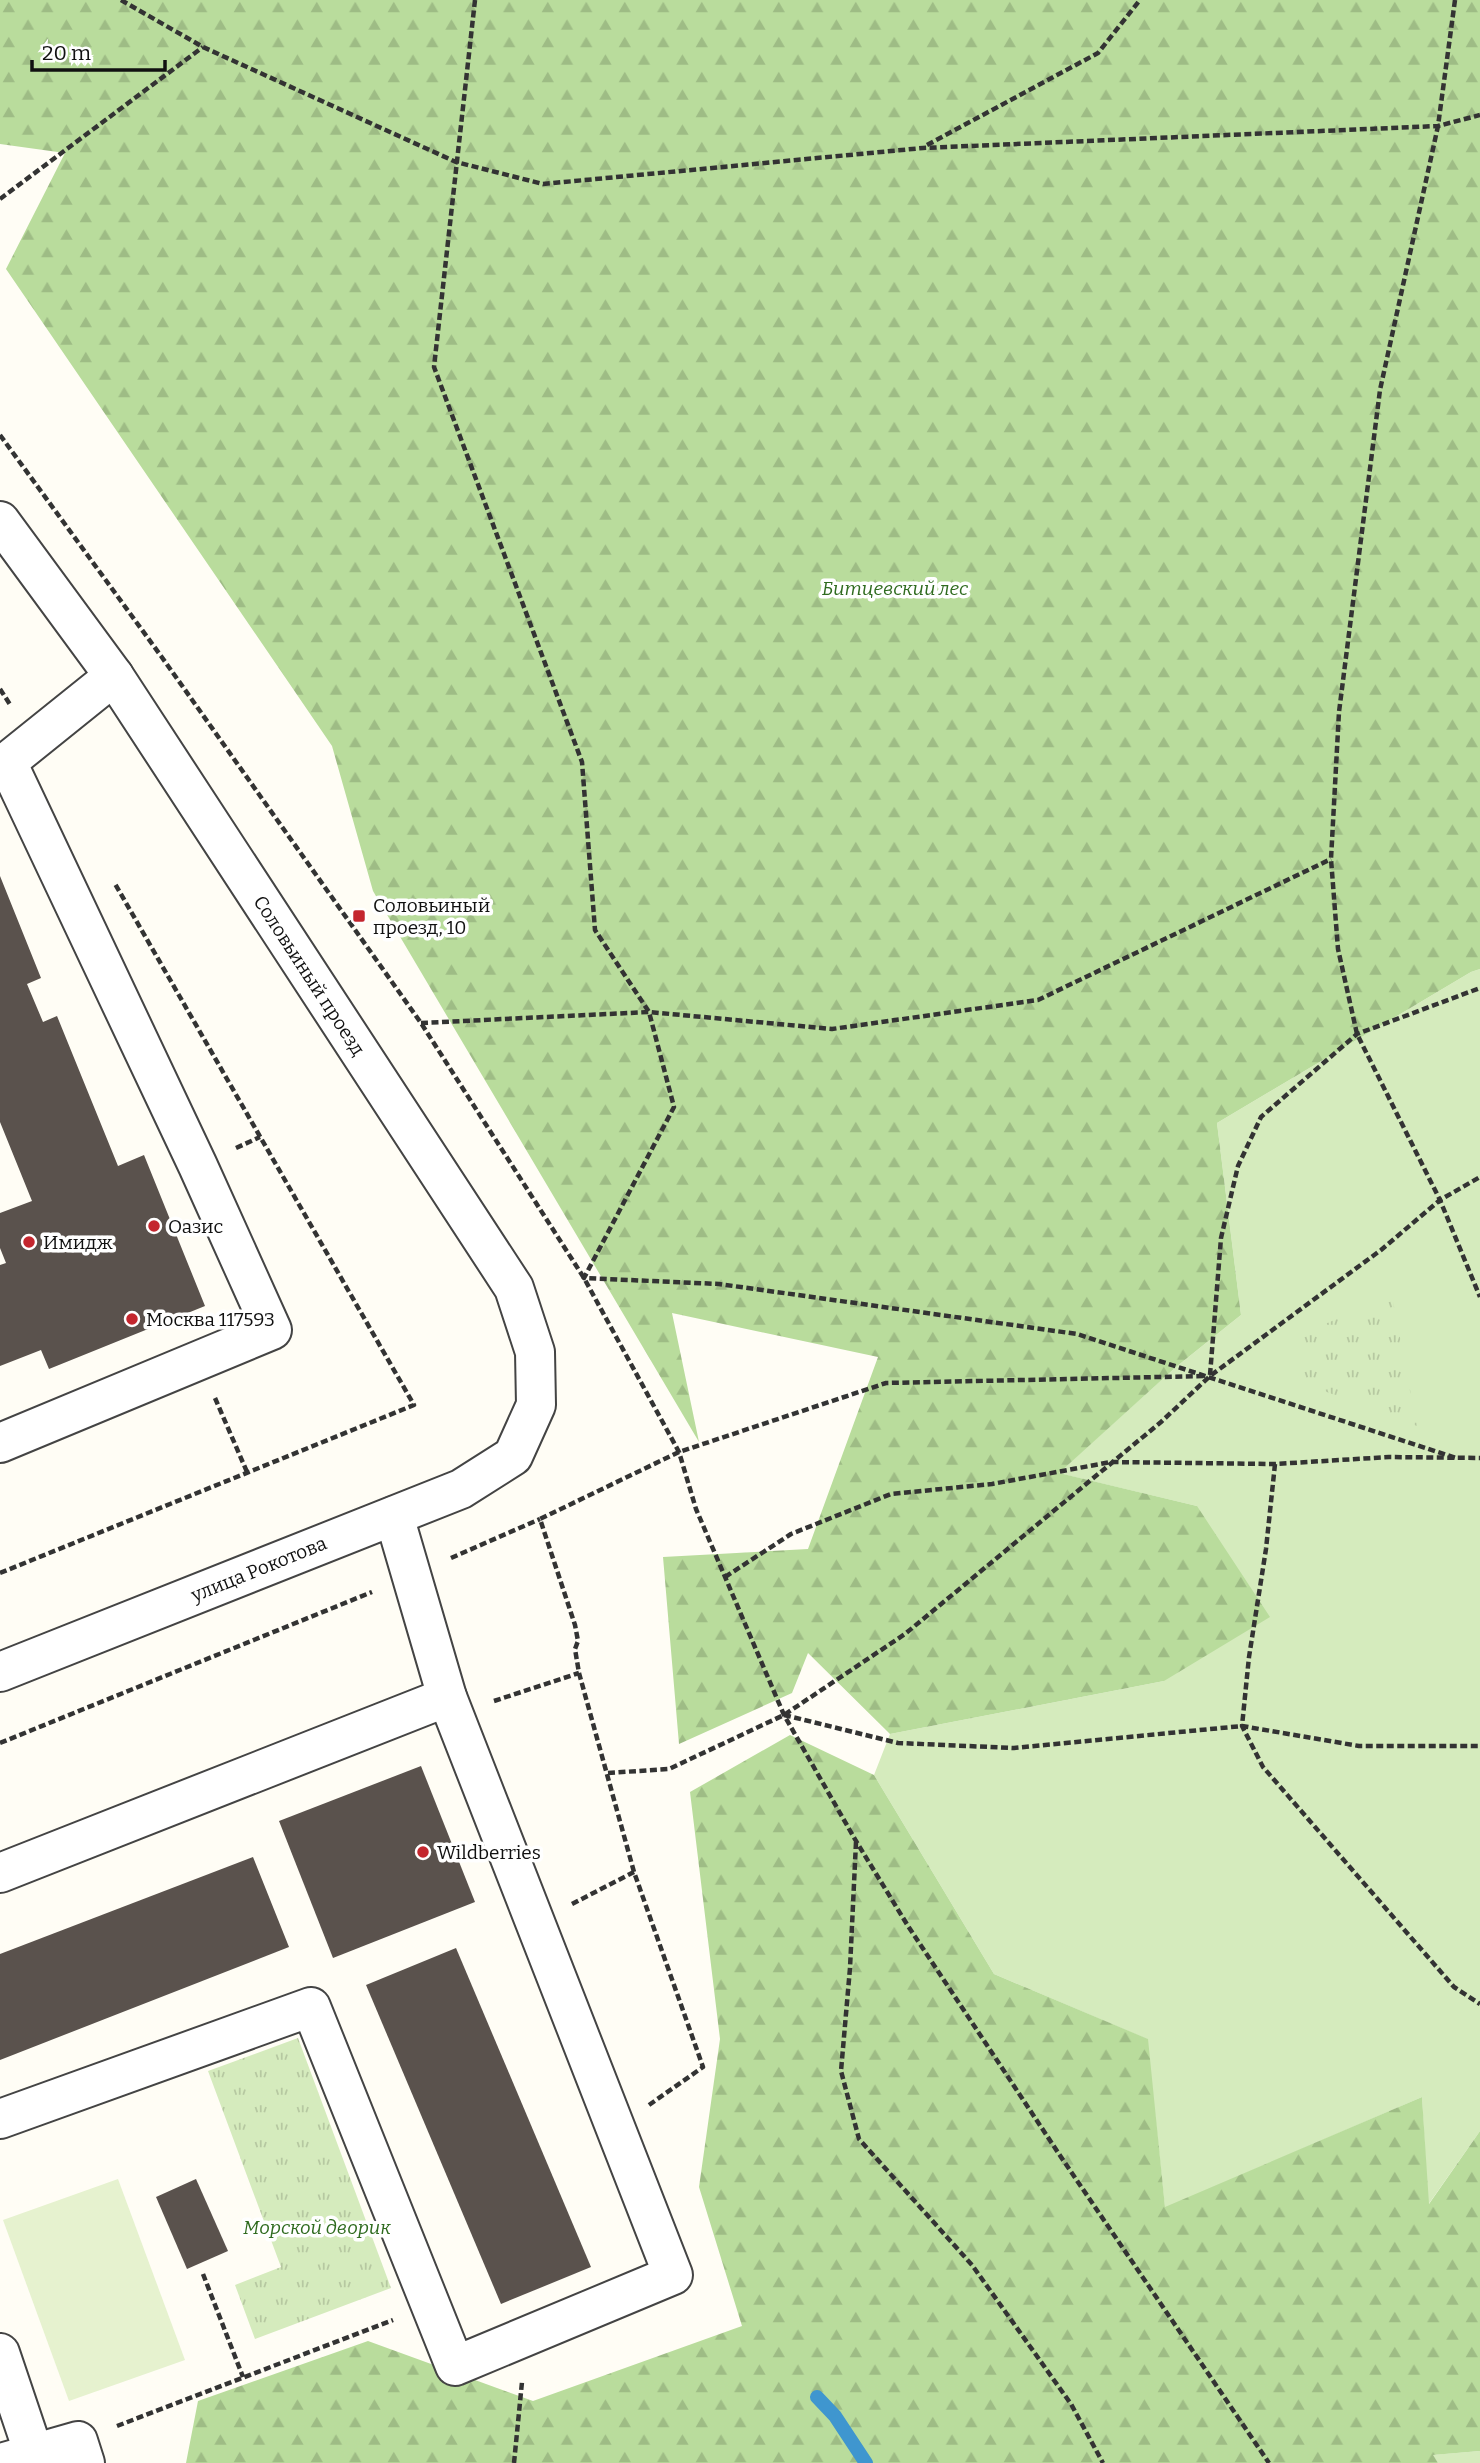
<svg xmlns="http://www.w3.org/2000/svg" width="1480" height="2463" font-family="Bitter,serif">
  <defs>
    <pattern id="forest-firs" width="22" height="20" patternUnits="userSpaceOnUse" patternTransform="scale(1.75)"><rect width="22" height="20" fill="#b9dc9c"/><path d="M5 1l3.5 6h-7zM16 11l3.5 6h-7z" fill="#9ebc85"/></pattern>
    <pattern id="park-tufts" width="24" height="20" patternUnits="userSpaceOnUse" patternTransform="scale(1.75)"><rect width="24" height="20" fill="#d5ebbd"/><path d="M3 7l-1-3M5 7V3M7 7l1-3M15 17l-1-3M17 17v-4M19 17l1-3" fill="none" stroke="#b6c8a1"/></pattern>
  </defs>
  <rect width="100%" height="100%" fill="#fffdf5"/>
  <g fill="#d5ebbd">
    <polygon points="1480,969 1480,2131 1428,2205 1422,2097 1165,2208 1147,2039 994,1974 874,1775 890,1734 1164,1681 1197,1506 1058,1473 1176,1367 1241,1315 1217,1123 1471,972"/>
    <polygon points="1480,2451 1480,2463 1438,2463 1432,2455"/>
  </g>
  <g fill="url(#forest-firs)">
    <polygon points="0,0 1480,0 1480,969 1471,972 1217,1123 1241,1315 1176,1367 1059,1473 1197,1506 1270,1617 1164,1681 890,1734 808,1653 792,1693 679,1744 663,1557 808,1549 878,1357 672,1313 699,1442 373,891 332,746 6,269 65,153 0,144"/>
    <polygon points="790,1735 874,1775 994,1974 1148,2039 1165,2207 1422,2097 1429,2204 1480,2131 1480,2451 1433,2455 1438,2463 186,2463 198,2401 368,2341 533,2401 742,2326 699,2187 720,2039 690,1792"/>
  </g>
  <g fill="url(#park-tufts)">
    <polygon points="1392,1296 1417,1426 1303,1383 1301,1334"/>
    <polygon points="298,2038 391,2288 255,2339 235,2285 281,2267 208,2071"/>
  </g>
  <polygon fill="#e6f2cf" points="118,2179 185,2360 69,2401 3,2220"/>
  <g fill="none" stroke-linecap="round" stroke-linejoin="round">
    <polyline stroke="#3f96cf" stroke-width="14" points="817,2397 835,2416 866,2463"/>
  </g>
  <g fill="#5a524d">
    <polygon points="0,876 41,978 27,984 43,1022 57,1016 118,1166 144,1155 205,1306 49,1369 41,1350 0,1366 0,1265 6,1263 0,1248 0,1213 32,1201 0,1122"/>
    <polygon points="421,1766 475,1902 333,1958 279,1821"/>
    <polygon points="253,1857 289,1947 0,2060 0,1954"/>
    <polygon points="456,1948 591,2267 501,2304 366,1985"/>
    <polygon points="196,2179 228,2251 187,2269 156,2197"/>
  </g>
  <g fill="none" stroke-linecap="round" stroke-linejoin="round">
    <g stroke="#444" stroke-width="42">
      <g id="minor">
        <path id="s1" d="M0,521L114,676L514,1288L535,1352L536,1405L513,1456L461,1489L0,1672"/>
        <polyline points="7,762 114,676"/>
        <polyline points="0,767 7,762 198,1166 272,1330 0,1443"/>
        <polyline points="0,1873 447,1697"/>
        <polyline points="0,2119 311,2007 455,2366 673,2275 447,1697 394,1516"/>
        <polyline points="0,2353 34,2454"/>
        <polyline points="1,2463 78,2441 85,2463"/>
      </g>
    </g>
    <g stroke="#333" stroke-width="4.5" stroke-dasharray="7 3.5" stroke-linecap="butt">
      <polyline points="121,0 203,47 456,162 543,184 923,148 1438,126 1480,115"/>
      <polyline points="475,0 434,367 582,762 595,930 649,1012 674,1107 584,1278 719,1284 1077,1334 1456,1458"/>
      <polyline points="1455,0 1438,126 1380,390 1339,712 1331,859 1338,949 1357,1034 1440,1200 1480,1297"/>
      <polyline points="927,145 1098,53 1140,0"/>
      <polyline points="0,199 203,47"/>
      <polyline points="0,435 161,656 421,1023 584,1278 679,1452 696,1509 784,1715 856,1841 908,1926 1061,2157 1269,2463"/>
      <polyline points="0,689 11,706"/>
      <polyline points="421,1023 649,1012 832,1029 1038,1000 1331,859"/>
      <polyline points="236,1148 260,1137"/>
      <polyline points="1210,1375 1221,1238 1238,1166 1261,1117 1357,1034 1480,988"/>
      <polyline points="215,1398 247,1472"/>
      <polyline points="1275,1464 1266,1549 1249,1657 1242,1726 1263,1767 1454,1987 1480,2004"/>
      <polyline points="451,1558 540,1519"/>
      <polyline points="0,1573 414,1405 114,882"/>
      <polyline points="725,1577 791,1534 891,1494 992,1484 1111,1462 1275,1464 1389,1457 1480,1458"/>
      <polyline points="494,1701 579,1673"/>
      <polyline points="784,1715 898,1743 1014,1748 1242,1726 1359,1746 1480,1746"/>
      <polyline points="0,1743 372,1592"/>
      <polyline points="608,1773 669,1769 784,1715 905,1634 1161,1422 1210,1376 1381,1250 1440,1200 1480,1177"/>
      <polyline points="856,1842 850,1968 841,2071 859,2139 972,2265 1071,2404 1103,2463"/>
      <polyline points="572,1904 634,1872"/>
      <polyline points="649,2105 703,2067 634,1872 579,1673 575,1649 578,1641 575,1625 540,1519 679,1452 886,1383 1205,1376"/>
      <polyline points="203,2274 243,2377"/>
      <polyline points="117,2426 393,2320"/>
      <polyline points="514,2463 522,2382"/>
    </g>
    <use href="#minor" stroke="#fff" stroke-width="38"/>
  </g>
  <g fill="#c4262e" stroke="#fff" stroke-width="2.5">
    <rect x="352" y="909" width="14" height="14" rx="3.5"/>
    <circle cx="154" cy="1226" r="7"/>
    <circle cx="29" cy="1242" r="7"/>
    <circle cx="132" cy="1319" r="7"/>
    <circle cx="423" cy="1852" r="7"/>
  </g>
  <g text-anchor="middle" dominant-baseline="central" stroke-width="7" stroke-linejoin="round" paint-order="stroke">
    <g font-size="19" font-style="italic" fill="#2f6b1f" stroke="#fff">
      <text x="895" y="588">Битцевский лес</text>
      <text x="317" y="2227">Морской дворик</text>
    </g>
    <g font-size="19" fill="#111" stroke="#fff" text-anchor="start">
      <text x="373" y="905">Соловьиный<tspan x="373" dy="22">проезд, 10</tspan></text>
      <text x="168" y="1226">Оазис</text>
      <text x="43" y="1242">Имидж</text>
      <text x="146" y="1319">Москва 117593</text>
      <text x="437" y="1852">Wildberries</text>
    </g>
    <g font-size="19" fill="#111" stroke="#fff">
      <text stroke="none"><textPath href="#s1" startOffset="550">Соловьиный проезд</textPath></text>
      <text transform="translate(259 1569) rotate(-22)">улица Рокотова</text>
    </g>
  </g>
  <path d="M32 60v10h133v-10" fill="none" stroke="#111111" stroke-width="3.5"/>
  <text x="42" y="60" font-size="21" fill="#111111" stroke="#ffffff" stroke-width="5" paint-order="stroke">20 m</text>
</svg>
